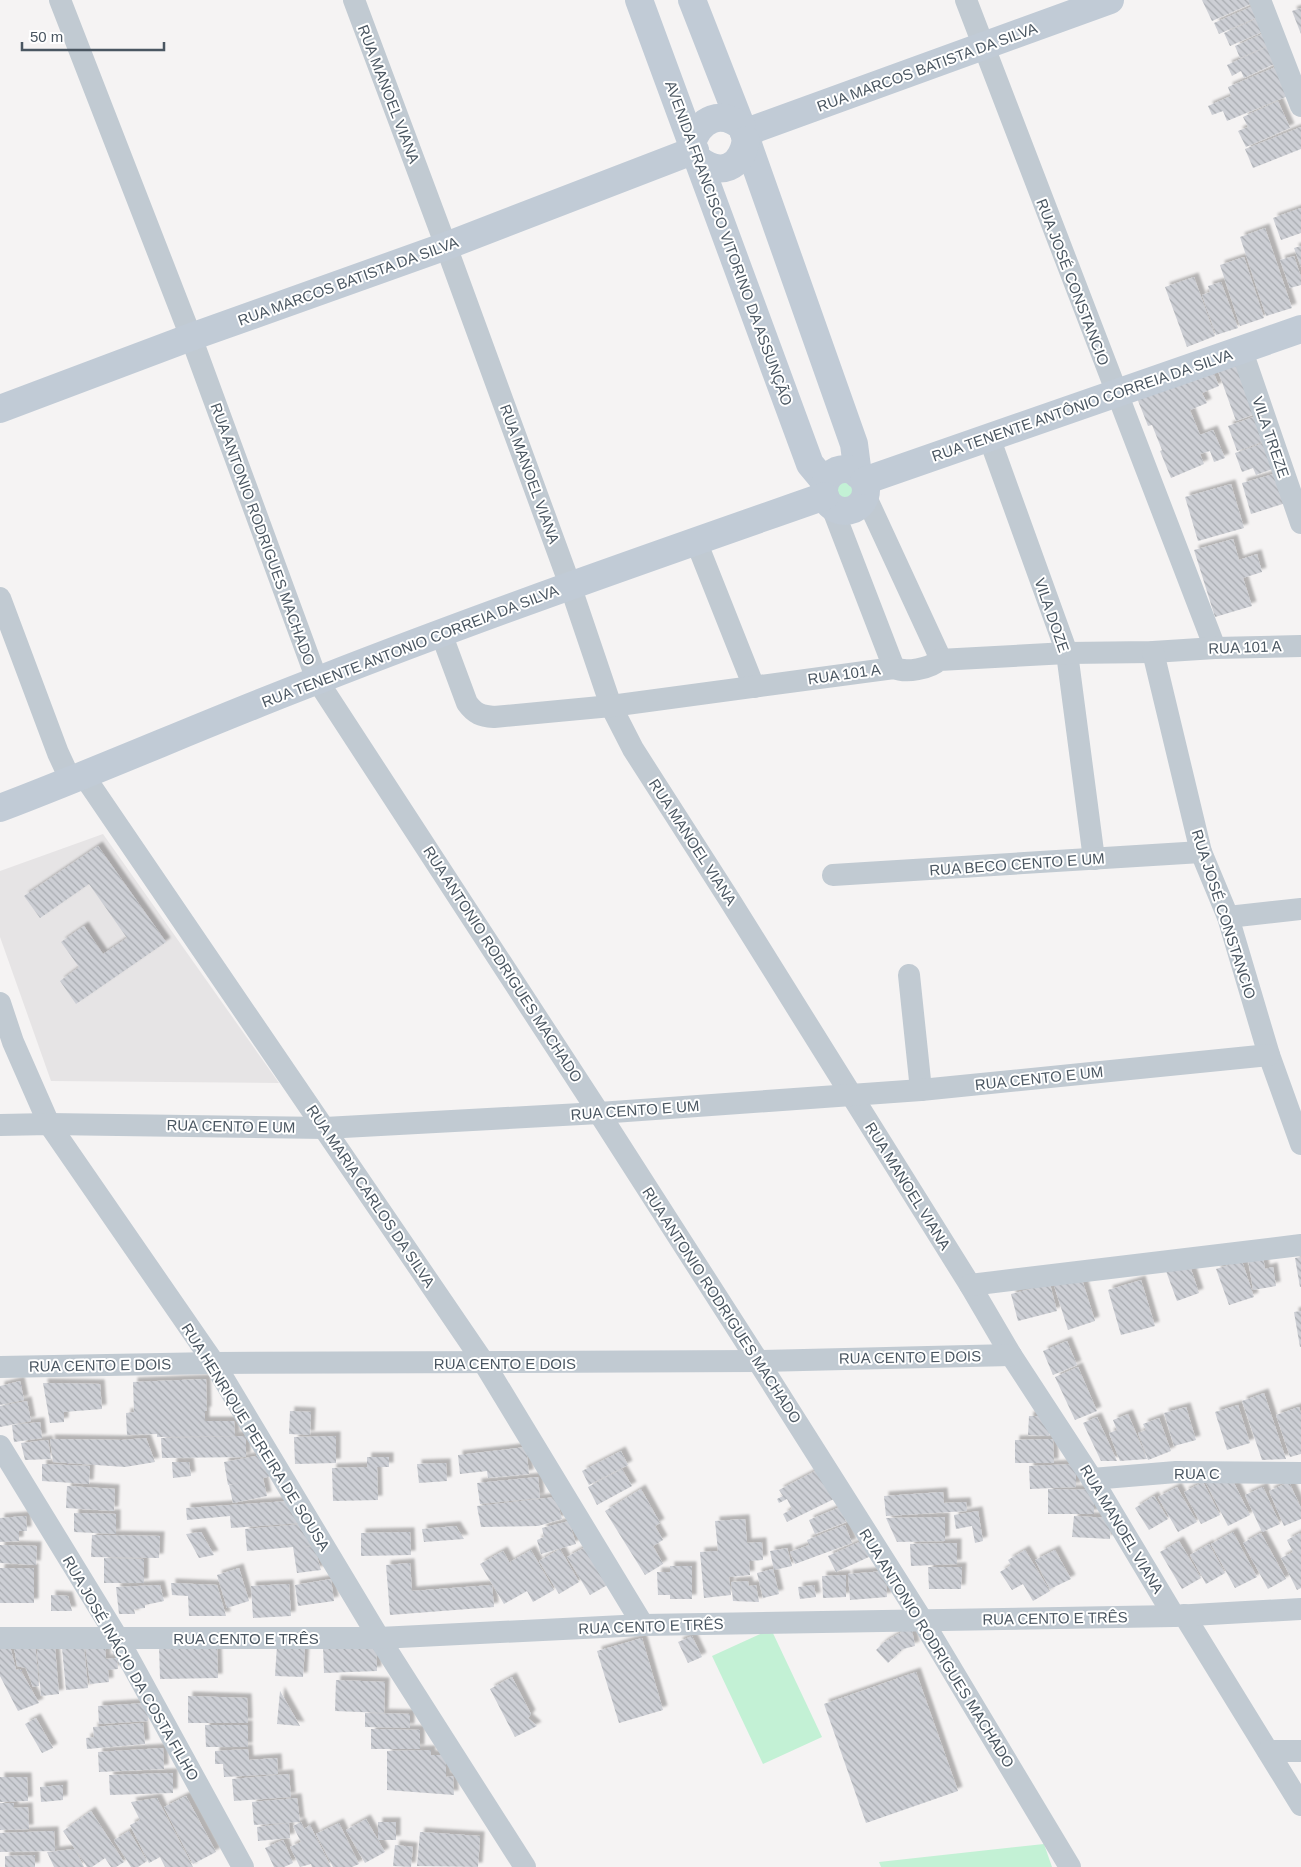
<svg xmlns="http://www.w3.org/2000/svg" width="1301" height="1867" font-family="Helvetica,sans-serif">
  <defs>
    <pattern id="building-back-hatch" width="6" height="6" patternUnits="userSpaceOnUse" patternTransform="scale(1.25)"><rect width="6" height="6" fill="#cdcfd5"/><path d="M-1 5l2 2M0 0l6 6M5-1l2 2" fill="none" stroke="#a8abb0"/></pattern>
    <filter id="shadow"><feDropShadow dx="4.5" dy="-4.5" stdDeviation="1" flood-color="#0004"/></filter>
  </defs>
  <rect width="100%" height="100%" fill="#f5f3f3"/>
  <polygon fill="#e6e4e5" points="103,834 279,1083 51,1081 0,937 0,871"/>
  <g fill="#c3f1d5">
    <polygon points="845,474 855,478 856,501 846,506 841,505 830,482 834,478"/>
    <polygon points="771,1629 822,1737 763,1764 712,1656"/>
    <polygon points="1044,1844 1052,1867 881,1867 879,1862"/>
  </g>
  <g fill="url(#building-back-hatch)" filter="url(#shadow)">
    <polygon points="1202,0 1252,0 1253,3 1212,21"/>
    <polygon points="1253,6 1258,17 1219,34 1214,23"/>
    <polygon points="1301,8 1301,34 1292,11"/>
    <polygon points="1263,16 1269,29 1230,46 1224,33"/>
    <polygon points="1269,31 1274,43 1240,58 1235,46"/>
    <polygon points="1275,43 1283,60 1244,78 1241,71 1232,76 1227,65"/>
    <polygon points="1280,65 1293,94 1227,121 1223,111 1212,115 1208,106 1231,96 1228,87"/>
    <polygon points="1278,101 1290,128 1246,147 1238,131 1248,127 1243,117"/>
    <polygon points="1301,127 1301,149 1253,168 1245,149"/>
    <polygon points="1301,208 1301,233 1281,240 1273,218"/>
    <polygon points="1265,228 1292,308 1266,316 1240,237"/>
    <polygon points="1301,246 1301,267 1294,248"/>
    <polygon points="1294,256 1301,277 1301,285 1290,288 1280,260"/>
    <polygon points="1244,257 1264,318 1240,326 1220,265"/>
    <polygon points="1194,277 1215,336 1187,347 1165,287"/>
    <polygon points="1221,282 1238,328 1216,335 1202,295 1210,292 1208,286"/>
    <polygon points="1241,360 1260,412 1236,421 1217,368"/>
    <polygon points="1212,369 1219,386 1202,393 1207,403 1190,410 1200,435 1213,430 1225,458 1214,462 1210,451 1200,454 1204,464 1171,478 1160,451 1181,442 1162,450 1152,425 1148,426 1137,398"/>
    <polygon points="1259,415 1268,440 1237,451 1228,426"/>
    <polygon points="1269,441 1278,467 1256,475 1253,468 1242,472 1235,453"/>
    <polygon points="1277,473 1286,503 1251,514 1242,483"/>
    <polygon points="1231,484 1244,528 1198,541 1185,497"/>
    <polygon points="1233,539 1239,560 1257,554 1262,572 1243,578 1252,606 1215,617 1194,550"/>
    <polygon points="98,846 166,942 76,1004 60,981 79,967 61,942 84,926 103,954 127,938 89,884 40,918 24,896"/>
    <polygon points="1263,1256 1265,1269 1273,1267 1276,1286 1253,1290 1248,1259"/>
    <polygon points="1301,1257 1301,1287 1300,1287 1295,1258"/>
    <polygon points="1242,1261 1254,1297 1229,1305 1216,1269"/>
    <polygon points="1189,1263 1199,1293 1177,1301 1166,1271"/>
    <polygon points="1080,1273 1095,1321 1068,1330 1053,1282"/>
    <polygon points="1141,1280 1155,1326 1121,1335 1108,1290"/>
    <polygon points="1050,1284 1057,1311 1018,1321 1011,1294"/>
    <polygon points="1301,1311 1301,1347 1300,1347 1294,1312"/>
    <polygon points="1067,1341 1077,1365 1053,1375 1043,1351"/>
    <polygon points="1078,1367 1097,1411 1075,1420 1055,1377"/>
    <polygon points="206,1379 207,1411 205,1411 205,1421 234,1421 235,1436 157,1437 157,1434 127,1435 126,1413 134,1412 133,1382"/>
    <polygon points="20,1381 24,1400 0,1405 0,1386"/>
    <polygon points="43,1383 100,1384 102,1409 64,1412 64,1422 50,1423"/>
    <polygon points="1264,1393 1286,1459 1262,1460 1242,1401"/>
    <polygon points="27,1401 31,1421 0,1427 0,1406"/>
    <polygon points="1238,1405 1250,1443 1227,1450 1215,1412"/>
    <polygon points="1186,1407 1196,1440 1174,1446 1164,1413"/>
    <polygon points="1299,1407 1301,1414 1301,1454 1290,1457 1276,1415"/>
    <polygon points="290,1411 311,1412 310,1435 289,1434"/>
    <polygon points="1128,1414 1147,1459 1120,1461 1109,1433 1117,1430 1113,1420"/>
    <polygon points="1029,1416 1050,1416 1049,1436 1028,1435"/>
    <polygon points="1097,1417 1117,1461 1101,1461 1083,1423"/>
    <polygon points="1159,1418 1171,1451 1148,1460 1138,1433 1146,1430 1143,1424"/>
    <polygon points="40,1422 42,1438 14,1442 12,1425"/>
    <polygon points="246,1436 246,1457 162,1458 161,1438"/>
    <polygon points="336,1436 336,1463 295,1464 294,1437"/>
    <polygon points="146,1438 155,1462 125,1467 53,1462 50,1439 122,1440"/>
    <polygon points="1053,1439 1054,1463 1015,1463 1015,1440"/>
    <polygon points="48,1440 51,1459 25,1460 21,1443"/>
    <polygon points="526,1447 529,1474 488,1478 487,1471 460,1474 458,1455"/>
    <polygon points="621,1451 628,1465 589,1485 582,1471"/>
    <polygon points="261,1455 271,1476 263,1478 267,1496 233,1503 229,1485 247,1481 228,1485 224,1462"/>
    <polygon points="367,1457 389,1457 389,1467 377,1467 378,1500 333,1501 332,1468 367,1467"/>
    <polygon points="172,1462 189,1462 191,1476 173,1478"/>
    <polygon points="446,1463 447,1481 419,1483 417,1464"/>
    <polygon points="42,1464 90,1466 89,1484 42,1481"/>
    <polygon points="1076,1464 1076,1487 1030,1489 1029,1466"/>
    <polygon points="622,1469 632,1486 597,1505 588,1487"/>
    <polygon points="819,1469 840,1496 787,1522 783,1514 792,1509 787,1499 779,1503 777,1499 783,1496 779,1490"/>
    <polygon points="538,1477 540,1498 480,1504 477,1483"/>
    <polygon points="1233,1481 1250,1515 1228,1526 1206,1483"/>
    <polygon points="1203,1482 1220,1515 1201,1524 1184,1492"/>
    <polygon points="1289,1482 1301,1508 1301,1519 1284,1526 1269,1491"/>
    <polygon points="67,1486 115,1489 114,1511 66,1508"/>
    <polygon points="1177,1487 1197,1522 1178,1532 1158,1497"/>
    <polygon points="1263,1487 1280,1524 1262,1532 1245,1495"/>
    <polygon points="641,1489 660,1523 655,1526 663,1540 653,1546 663,1564 645,1575 605,1511"/>
    <polygon points="1048,1489 1094,1490 1094,1514 1048,1514"/>
    <polygon points="943,1492 944,1503 966,1502 967,1511 886,1516 884,1496"/>
    <polygon points="1154,1496 1168,1519 1149,1530 1135,1508"/>
    <polygon points="556,1497 562,1519 538,1526 481,1527 477,1506"/>
    <polygon points="289,1501 300,1523 231,1528 230,1516 187,1520 186,1508"/>
    <polygon points="840,1507 846,1522 815,1534 809,1520"/>
    <polygon points="978,1511 983,1541 975,1543 972,1526 956,1529 954,1515"/>
    <polygon points="74,1513 116,1514 116,1534 74,1532"/>
    <polygon points="26,1516 27,1531 19,1531 19,1541 0,1542 0,1518"/>
    <polygon points="1074,1516 1111,1518 1110,1539 1072,1537"/>
    <polygon points="945,1517 945,1541 897,1542 886,1518"/>
    <polygon points="745,1519 747,1543 762,1542 763,1560 749,1561 750,1575 729,1577 731,1595 704,1598 700,1552 718,1551 715,1521"/>
    <polygon points="569,1521 576,1544 541,1554 537,1540 544,1537 542,1528"/>
    <polygon points="302,1524 314,1545 302,1547 314,1546 321,1570 297,1573 293,1547 247,1551 245,1529"/>
    <polygon points="845,1525 852,1543 795,1564 790,1552 809,1545 807,1540"/>
    <polygon points="456,1526 464,1539 424,1542 422,1529"/>
    <polygon points="201,1532 214,1555 199,1558 186,1534"/>
    <polygon points="410,1532 411,1555 361,1556 361,1533"/>
    <polygon points="1233,1532 1257,1577 1235,1588 1211,1544"/>
    <polygon points="1261,1533 1286,1579 1268,1589 1243,1543"/>
    <polygon points="1300,1533 1301,1536 1301,1588 1297,1590 1281,1558 1293,1552 1287,1540"/>
    <polygon points="92,1535 160,1536 159,1558 91,1557"/>
    <polygon points="864,1540 871,1556 836,1572 828,1556"/>
    <polygon points="1179,1541 1201,1578 1182,1589 1160,1552"/>
    <polygon points="957,1543 957,1564 911,1566 910,1544"/>
    <polygon points="1209,1544 1225,1573 1206,1584 1190,1555"/>
    <polygon points="0,1545 37,1546 36,1565 0,1563"/>
    <polygon points="587,1546 609,1584 590,1595 567,1557"/>
    <polygon points="787,1548 792,1566 774,1570 770,1551"/>
    <polygon points="560,1549 579,1582 559,1594 539,1561"/>
    <polygon points="531,1550 554,1590 533,1602 527,1591 504,1604 480,1564 503,1551 512,1567 510,1562"/>
    <polygon points="1025,1550 1050,1591 1033,1601 1023,1584 1012,1590 1000,1572 1011,1565 1008,1560"/>
    <polygon points="1055,1550 1071,1579 1050,1589 1035,1560"/>
    <polygon points="104,1558 144,1559 144,1583 104,1583"/>
    <polygon points="410,1563 412,1591 492,1585 494,1607 390,1615 386,1565"/>
    <polygon points="670,1566 692,1566 692,1599 670,1599 670,1595 658,1595 657,1572 670,1572"/>
    <polygon points="928,1567 962,1567 961,1589 929,1589"/>
    <rect x="0" y="1568" width="34" height="35"/>
    <polygon points="239,1568 249,1601 227,1608 217,1575"/>
    <polygon points="773,1569 779,1594 763,1598 757,1573"/>
    <polygon points="885,1571 887,1597 850,1600 848,1574"/>
    <polygon points="846,1575 846,1597 823,1598 822,1576"/>
    <polygon points="331,1579 334,1601 298,1606 295,1585"/>
    <polygon points="748,1581 749,1586 756,1585 759,1602 733,1601 731,1582"/>
    <polygon points="171,1583 217,1585 226,1616 189,1616 188,1596 172,1595"/>
    <polygon points="289,1584 291,1616 253,1618 251,1586"/>
    <polygon points="160,1585 164,1601 145,1605 145,1608 134,1609 135,1614 119,1614 116,1587"/>
    <polygon points="814,1585 816,1597 800,1599 798,1587"/>
    <polygon points="51,1595 68,1596 72,1611 51,1611"/>
    <polygon points="905,1630 912,1630 915,1646 903,1649 888,1663 876,1650 883,1643"/>
    <polygon points="692,1636 702,1657 688,1663 678,1642"/>
    <polygon points="642,1638 663,1710 619,1723 597,1651"/>
    <polygon points="35,1642 39,1686 33,1687 26,1668 17,1666 14,1647"/>
    <polygon points="105,1642 106,1659 117,1658 118,1669 108,1670 109,1682 90,1684 85,1644"/>
    <polygon points="376,1642 377,1671 324,1673 323,1645"/>
    <polygon points="217,1645 218,1678 160,1679 159,1647"/>
    <polygon points="277,1645 305,1646 303,1677 275,1676"/>
    <polygon points="10,1646 16,1670 20,1669 39,1703 18,1711 0,1676 0,1648"/>
    <polygon points="84,1646 88,1688 66,1690 62,1648"/>
    <polygon points="55,1648 59,1694 41,1696 37,1650"/>
    <polygon points="916,1672 958,1791 866,1823 824,1704"/>
    <polygon points="512,1677 531,1714 528,1718 537,1726 515,1737 490,1689"/>
    <polygon points="336,1680 385,1682 384,1713 335,1711"/>
    <polygon points="280,1691 300,1726 277,1724"/>
    <polygon points="188,1696 247,1698 248,1723 188,1723"/>
    <polygon points="147,1703 148,1721 99,1724 98,1706"/>
    <polygon points="365,1713 410,1714 410,1728 365,1727"/>
    <polygon points="36,1718 53,1748 42,1753 25,1724"/>
    <polygon points="143,1723 145,1744 87,1749 86,1738 94,1737 93,1727"/>
    <polygon points="205,1725 248,1725 248,1747 206,1747"/>
    <polygon points="371,1729 420,1730 420,1749 371,1749"/>
    <polygon points="163,1748 164,1769 99,1772 98,1752"/>
    <polygon points="248,1749 249,1760 277,1758 278,1774 224,1777 223,1764 215,1764 215,1751"/>
    <polygon points="431,1750 431,1755 446,1755 446,1777 453,1776 454,1795 387,1790 387,1751"/>
    <polygon points="173,1773 173,1793 110,1795 109,1775"/>
    <polygon points="289,1774 291,1797 234,1801 232,1779"/>
    <polygon points="0,1777 27,1777 28,1801 0,1802"/>
    <polygon points="63,1785 63,1800 41,1802 40,1787"/>
    <polygon points="186,1796 216,1852 193,1864 164,1807"/>
    <polygon points="157,1798 193,1867 165,1867 160,1857 149,1863 130,1825 140,1820 131,1802"/>
    <polygon points="297,1798 300,1822 254,1825 252,1802"/>
    <polygon points="0,1803 14,1803 14,1808 28,1807 29,1829 0,1830"/>
    <polygon points="91,1811 124,1862 116,1867 111,1867 105,1858 92,1867 87,1867 63,1831"/>
    <polygon points="366,1819 385,1852 365,1863 346,1830"/>
    <polygon points="301,1822 304,1829 310,1825 331,1867 312,1867 311,1864 300,1867 290,1847 301,1842 293,1826"/>
    <rect x="378" y="1822" width="18" height="18"/>
    <polygon points="289,1823 290,1838 258,1841 257,1827"/>
    <polygon points="339,1823 359,1864 352,1867 333,1867 316,1834"/>
    <polygon points="54,1831 55,1851 0,1852 0,1833"/>
    <polygon points="129,1831 147,1861 138,1867 131,1867 114,1840"/>
    <polygon points="420,1832 480,1836 478,1867 417,1866"/>
    <polygon points="283,1840 293,1863 284,1867 274,1867 265,1848"/>
    <polygon points="395,1845 413,1847 411,1867 393,1866"/>
    <polygon points="75,1849 84,1867 54,1867 47,1852"/>
    <polygon points="35,1855 35,1867 5,1867 5,1856"/>
  </g>
  <g fill="none" stroke-linecap="round" stroke-linejoin="round">
    <g stroke="#c1cad2" stroke-width="22">
      <polyline points="60,0 191,337 317,680 599,1113 758,1361 922,1620 1070,1867"/>
      <polyline points="354,0 446,246 570,585 611,706 633,749 729,899 970,1285 1011,1355 1092,1479 1174,1616"/>
      <polyline points="966,0 1215,648"/>
      <polyline points="1260,0 1301,106"/>
      <polyline points="1242,351 1301,523"/>
      <polyline points="989,437 1067,653 1094,859"/>
      <polyline points="865,495 938,653 939,660"/>
      <polyline points="832,507 894,668"/>
      <polyline points="696,541 754,687"/>
      <polyline points="0,598 58,753 71,781"/>
      <path d="M441,633L467,703C475,714 481,716 494,717L611,706L894,668C906,673 930,669 939,660L1067,653L1153,652L1215,648L1301,646"/>
      <polyline points="1153,652 1201,852 1228,917 1269,1055 1301,1144"/>
      <polyline points="84,776 484,1363 643,1625"/>
      <polyline points="833,875 1201,852"/>
      <polyline points="1228,917 1301,909"/>
      <polyline points="909,975 921,1090"/>
      <polyline points="0,1003 13,1042 49,1124 214,1363 379,1638 525,1867"/>
      <polyline points="0,1125 49,1124 325,1128 599,1113 921,1090 1269,1055"/>
      <polyline points="970,1285 1301,1245"/>
      <polyline points="0,1367 214,1363 758,1361 1011,1355"/>
      <polyline points="0,1446 117,1637 243,1867"/>
      <polyline points="1092,1479 1176,1472 1301,1473"/>
      <polyline points="1184,1615 1301,1805"/>
      <polyline points="0,1638 379,1638 643,1625 1174,1616 1301,1609"/>
      <polyline points="1268,1751 1301,1751"/>
    </g>
    <g stroke="#c1cbd6" stroke-width="28">
      <polyline points="639,0 810,464 825,482"/>
      <polyline points="692,0 744,133 854,444 858,475"/>
      <polyline points="744,133 1110,0"/>
      <path d="M692,143C700,119 721,109 742,127"/>
      <path d="M698,159C721,177 741,168 746,140"/>
      <polyline points="0,409 191,337 446,246 695,150"/>
      <circle cx="845" cy="490" r="21"/>
      <polyline points="864,481 1301,329"/>
      <path d="M0,808C108,767 213,720 321,679C487,614 656,555 825,496"/>
    </g>
  </g>
  <g text-anchor="middle" dominant-baseline="central" stroke-width="4" stroke-linejoin="round" paint-order="stroke">
    <g font-size="15" fill="#4a5661" stroke="#fff">
      <text transform="translate(927 67) rotate(-20)">RUA MARCOS BATISTA DA SILVA</text>
      <text transform="translate(389 94) rotate(69)">RUA MANOEL VIANA</text>
      <text transform="translate(729 243) rotate(70)">AVENIDA FRANCISCO VITORINO DA ASSUNÇÃO</text>
      <text transform="translate(348 281) rotate(-20)">RUA MARCOS BATISTA DA SILVA</text>
      <text transform="translate(1073 282) rotate(69)">RUA JOSÉ CONSTANCIO</text>
      <text transform="translate(1082 405) rotate(-19)">RUA TENENTE ANTÔNIO CORREIA DA SILVA</text>
      <text transform="translate(1271 437) rotate(71)">VILA TREZE</text>
      <text transform="translate(530 474) rotate(70)">RUA MANOEL VIANA</text>
      <text transform="translate(263 534) rotate(70)">RUA ANTONIO RODRIGUES MACHADO</text>
      <text transform="translate(1052 615) rotate(71)">VILA DOZE</text>
      <text transform="translate(410 646) rotate(-21)">RUA TENENTE ANTONIO CORREIA DA SILVA</text>
      <text transform="translate(1245 647) rotate(-2)">RUA 101 A</text>
      <text transform="translate(844 674) rotate(-8)">RUA 101 A</text>
      <text transform="translate(693 842) rotate(57)">RUA MANOEL VIANA</text>
      <text transform="translate(1017 864) rotate(-4)">RUA BECO CENTO E UM</text>
      <text transform="translate(1224 914) rotate(72)">RUA JOSÉ CONSTANCIO</text>
      <text transform="translate(503 964) rotate(57)">RUA ANTONIO RODRIGUES MACHADO</text>
      <text transform="translate(1039 1078) rotate(-6)">RUA CENTO E UM</text>
      <text transform="translate(635 1110) rotate(-4)">RUA CENTO E UM</text>
      <text transform="translate(231 1126) rotate(1)">RUA CENTO E UM</text>
      <text transform="translate(908 1186) rotate(58)">RUA MANOEL VIANA</text>
      <text transform="translate(371 1196) rotate(56)">RUA MARIA CARLOS DA SILVA</text>
      <text transform="translate(722 1305) rotate(57)">RUA ANTONIO RODRIGUES MACHADO</text>
      <text transform="translate(910 1357) rotate(-1)">RUA CENTO E DOIS</text>
      <text x="505" y="1363">RUA CENTO E DOIS</text>
      <text transform="translate(100 1365) rotate(-1)">RUA CENTO E DOIS</text>
      <text transform="translate(256 1437) rotate(58)">RUA HENRIQUE PEREIRA DE SOUSA</text>
      <text x="1197" y="1473">RUA C</text>
      <text transform="translate(1122 1529) rotate(59)">RUA MANOEL VIANA</text>
      <text transform="translate(1055 1618) rotate(-1)">RUA CENTO E TRÊS</text>
      <text transform="translate(651 1626) rotate(-2)">RUA CENTO E TRÊS</text>
      <text x="246" y="1638">RUA CENTO E TRÊS</text>
      <text transform="translate(937 1648) rotate(58)">RUA ANTONIO RODRIGUES MACHADO</text>
      <text transform="translate(131 1668) rotate(60)">RUA JOSÉ INÁCIO DA COSTA FILHO</text>
    </g>
  </g>
  <path d="M22 42v8h142v-8" fill="none" stroke="#4a5661" stroke-width="2.5"/>
  <text x="30" y="42" font-size="15" fill="#4a5661" stroke="#ffffff" stroke-width="4" paint-order="stroke">50 m</text>
</svg>
